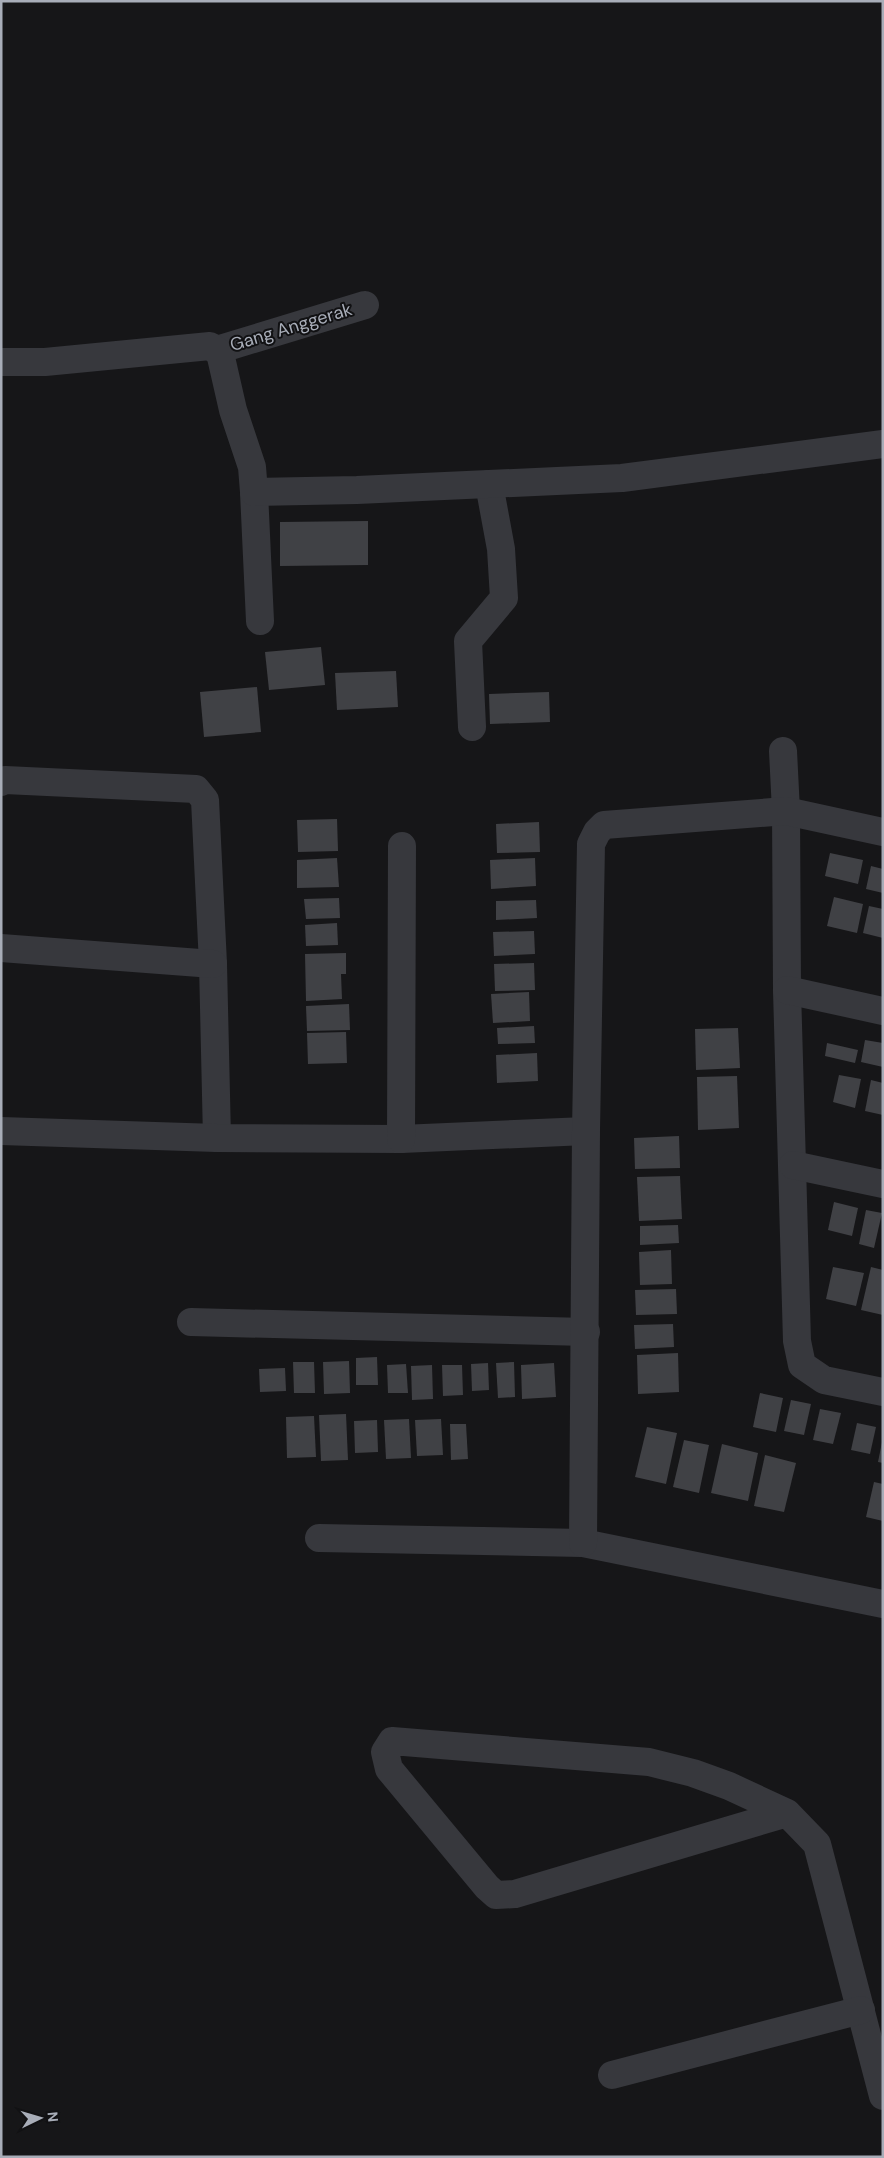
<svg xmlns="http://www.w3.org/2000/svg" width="884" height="2158" font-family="'DM Sans',sans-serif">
  <rect width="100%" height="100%" fill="#161618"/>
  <g fill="#404145">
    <polygon points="368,521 368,565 280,566 280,522"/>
    <polygon points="321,647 325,685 269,690 265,652"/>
    <polygon points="396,671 398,707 337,710 335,673"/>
    <polygon points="257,687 261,732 204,737 200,692"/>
    <polygon points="549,692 550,722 490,724 489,694"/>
    <polygon points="337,819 338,851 298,852 297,820"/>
    <polygon points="539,822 540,852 497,853 496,824"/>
    <polygon points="830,853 863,860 858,884 825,876"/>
    <polygon points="337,858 339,887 297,888 297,860"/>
    <polygon points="535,858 536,886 491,889 490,860"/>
    <polygon points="871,866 883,869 883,893 866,889"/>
    <polygon points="834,897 863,904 857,933 827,926"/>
    <polygon points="339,898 340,918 306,919 304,899"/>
    <polygon points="536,900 537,918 496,920 496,901"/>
    <polygon points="869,906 883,909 883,938 863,933"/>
    <polygon points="337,923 338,945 306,946 305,925"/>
    <polygon points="534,931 535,954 494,956 493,932"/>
    <polygon points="346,953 346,974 341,974 342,999 306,1001 305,954"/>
    <polygon points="534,963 535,990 495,991 494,964"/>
    <polygon points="529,992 530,1021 493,1023 491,994"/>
    <polygon points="349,1004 350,1030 307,1031 306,1006"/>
    <polygon points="534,1026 535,1043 498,1044 497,1028"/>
    <polygon points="738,1028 740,1068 696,1070 695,1029"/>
    <polygon points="346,1032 347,1063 308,1064 307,1033"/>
    <polygon points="865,1040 883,1043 883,1067 861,1062"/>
    <polygon points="827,1043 858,1050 855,1063 825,1056"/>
    <polygon points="537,1053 538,1081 497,1083 496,1055"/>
    <polygon points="839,1075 861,1079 855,1108 833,1102"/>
    <polygon points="737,1076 739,1128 698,1130 697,1077"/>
    <polygon points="871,1080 883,1083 883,1115 865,1111"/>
    <polygon points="679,1136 680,1168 635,1169 634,1138"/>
    <polygon points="680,1176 682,1219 639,1221 637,1177"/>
    <polygon points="834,1202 858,1208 852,1236 828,1230"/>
    <polygon points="866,1210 882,1213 874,1248 859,1244"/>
    <polygon points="678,1225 679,1243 640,1245 640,1226"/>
    <polygon points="671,1250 672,1284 640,1285 639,1252"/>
    <polygon points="833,1267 864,1273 856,1306 826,1299"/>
    <polygon points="871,1267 883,1270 883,1315 861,1310"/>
    <polygon points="676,1289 677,1314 636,1315 635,1290"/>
    <polygon points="673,1324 674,1347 635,1349 634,1325"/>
    <polygon points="678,1353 679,1392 638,1394 637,1355"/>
    <polygon points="377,1357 378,1385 356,1385 356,1358"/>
    <polygon points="349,1361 350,1393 324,1394 323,1362"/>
    <polygon points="293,1362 314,1362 315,1393 294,1393"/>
    <polygon points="514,1362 515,1397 498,1398 496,1363"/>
    <polygon points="488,1363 489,1390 472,1391 471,1364"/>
    <polygon points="554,1363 556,1397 522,1399 521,1365"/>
    <polygon points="406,1364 408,1393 388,1393 387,1365"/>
    <polygon points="432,1365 433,1399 412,1400 411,1366"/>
    <polygon points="442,1365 462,1365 463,1395 443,1396"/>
    <polygon points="285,1368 286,1391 260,1392 259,1369"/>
    <polygon points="760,1393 783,1398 776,1432 753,1427"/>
    <polygon points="791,1400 811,1404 804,1435 784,1431"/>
    <polygon points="820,1409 841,1413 833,1444 813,1440"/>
    <polygon points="346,1414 348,1460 321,1461 319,1415"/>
    <polygon points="314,1416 316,1457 287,1458 286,1417"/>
    <polygon points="409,1419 411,1458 386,1459 384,1420"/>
    <polygon points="441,1419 443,1455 417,1456 415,1420"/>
    <polygon points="377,1420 378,1452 355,1453 354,1421"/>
    <polygon points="857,1423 876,1427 870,1454 851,1450"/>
    <polygon points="450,1424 466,1424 468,1459 451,1460"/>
    <polygon points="647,1427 677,1433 666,1484 635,1477"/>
    <polygon points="684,1440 709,1445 699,1493 673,1487"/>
    <polygon points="882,1442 883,1442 883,1463 878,1462"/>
    <polygon points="722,1444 758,1453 748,1501 711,1493"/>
    <polygon points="765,1455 796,1463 784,1512 754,1506"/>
    <polygon points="874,1482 883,1484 883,1521 866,1517"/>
  </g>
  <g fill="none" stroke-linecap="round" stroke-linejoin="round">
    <g stroke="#37383d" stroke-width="28">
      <polyline points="217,350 365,305"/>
      <polyline points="254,492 260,621"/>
      <polyline points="472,727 468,641 504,598 501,549 489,484"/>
      <polyline points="783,751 786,811 787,990 797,1341 802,1365 824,1380 883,1392"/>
      <polyline points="1,782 5,780 196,789 205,800 213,964 217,1138"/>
      <polyline points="1,948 213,964"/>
      <polyline points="787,990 883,1011"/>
      <polyline points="1,1131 217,1138 401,1139 586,1131"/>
      <polyline points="401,1139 402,846"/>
      <polyline points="793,1165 883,1184"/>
      <polyline points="191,1322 586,1332"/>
      <polyline points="319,1538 583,1543 883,1604"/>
      <polyline points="583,1543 586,1131 591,844 597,832 604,825 786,811 883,832"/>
      <polyline points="787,1813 515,1894 496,1895 487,1887 389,1769 385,1752 392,1741 649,1762 693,1773 729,1786 787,1813 817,1844 883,2096"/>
      <polyline points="612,2075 861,2010"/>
    </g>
    <polyline stroke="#37383d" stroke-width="28" points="1,362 45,362 210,346 220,353 233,410 252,467 254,492 357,490 622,478 883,444"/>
  </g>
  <g text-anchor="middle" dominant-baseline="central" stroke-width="4" stroke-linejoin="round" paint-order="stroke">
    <g font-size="18" fill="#a8adb8" stroke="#111113">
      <text transform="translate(291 327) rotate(-17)">Gang Anggerak</text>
    </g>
  </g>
  <rect width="884" height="2158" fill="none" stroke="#a8adb8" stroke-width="5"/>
  <g transform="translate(40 2118) rotate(85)" stroke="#111113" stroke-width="4" paint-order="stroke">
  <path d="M0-4L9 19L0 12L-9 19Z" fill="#a8adb8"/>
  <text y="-8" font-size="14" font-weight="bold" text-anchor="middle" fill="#a8adb8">N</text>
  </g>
</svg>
